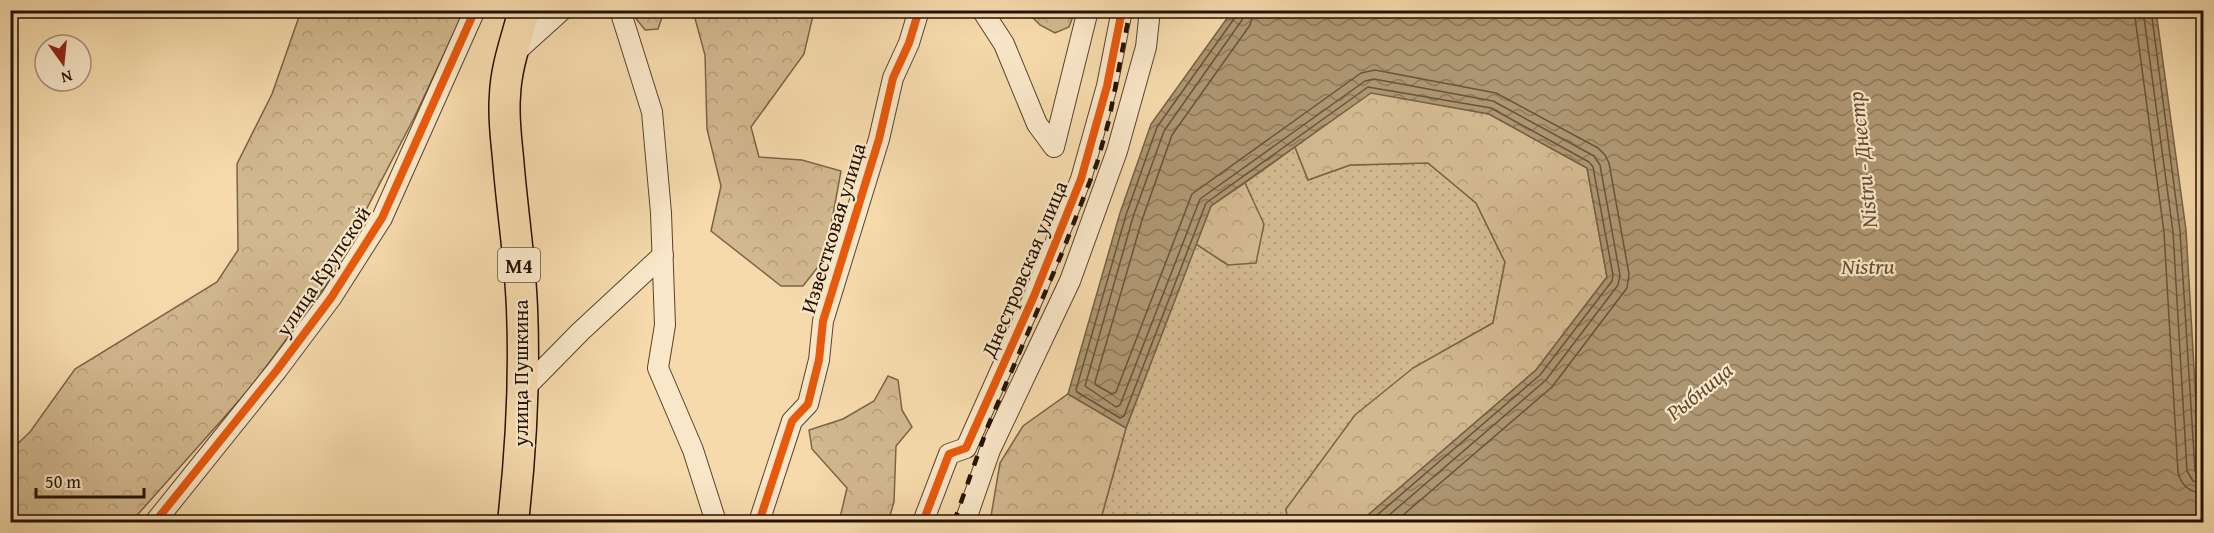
<svg xmlns="http://www.w3.org/2000/svg" width="2214" height="533" font-family="'Gentium Book Plus',serif">
  <defs>
    <pattern id="grass-dots" width="8" height="8" patternUnits="userSpaceOnUse" patternTransform="scale(1.5)"><rect width="8" height="8" fill="#d2b88f"/><path d="M2 2h.1M6 6h.1" fill="none" stroke="#b49d7a" stroke-width="1.8" stroke-linecap="round"/></pattern>
    <pattern id="forest-crowns" width="20" height="18" patternUnits="userSpaceOnUse" patternTransform="scale(1.5)"><rect width="20" height="18" fill="#d2b88f"/><path d="M2 6a3 3 0 1 1 6 0M12 15a3 3 0 1 1 6 0" fill="none" stroke="#b49d7a"/></pattern>
    <pattern id="water-waves" width="16" height="10" patternUnits="userSpaceOnUse" patternTransform="scale(1.5)"><rect width="16" height="10" fill="#ae9672"/><path d="M0 5q4-4 8 0t8 0" fill="none" stroke="#8d795b"/></pattern>
  </defs>
  <rect width="100%" height="100%" fill="#f6daac"/>
  <filter id="stains"><feTurbulence type="fractalNoise" baseFrequency=".00333" numOctaves="4"/><feColorMatrix values="0 0 0 0 .2 0 0 0 0 .09 0 0 0 0 .02 0 0 0 .5 -.17"/></filter>
  <radialGradient id="worn" r=".72"><stop offset=".6" stop-color="#630" stop-opacity="0"/><stop offset="1" stop-color="#630" stop-opacity=".3"/></radialGradient>
  <polygon fill="url(#grass-dots)" stroke="#7a6448" stroke-width="1.5" points="1295,147 1308,180 1350,165 1428,163 1476,203 1505,262 1493,323 1413,368 1286,509 1288,522 1100,522 1126,428 1196,244 1228,265 1263,224 1245,183"/>
  <g fill="url(#forest-crowns)" stroke="#7a6448" stroke-width="1.5">
    <polygon points="301,11 464,11 414,118 329,281 252,386 131,522 11,522 11,450 30,432 75,369 217,282 238,250 237,164 272,94"/>
    <polygon points="630,11 664,11 658,29 645,30"/>
    <polygon points="693,11 814,11 804,54 751,127 759,157 802,160 841,171 825,258 803,286 781,286 711,231 721,186 707,129 705,55"/>
    <polygon points="1026,11 1075,11 1069,27 1055,33 1040,25"/>
    <polygon points="1371,92 1489,114 1587,168 1607,277 1536,370 1360,522 1288,522 1286,509 1355,415 1413,368 1493,323 1505,262 1476,203 1428,163 1350,165 1308,180 1295,147"/>
    <polygon points="1245,183 1264,224 1256,263 1228,265 1196,244 1211,206"/>
    <polygon points="888,376 898,380 902,410 912,427 896,446 894,502 888,522 839,522 847,488 812,449 809,430 843,419 874,401"/>
    <polygon points="1068,394 1126,428 1100,522 990,522 1000,463 1023,426"/>
  </g>
  <polygon fill="url(#water-waves)" stroke="#766144" stroke-width="1.5" points="1233,10 2156,11 2186,230 2203,522 1360,522 1536,370 1607,277 1587,168 1489,114 1371,93 1211,206 1126,428 1068,394 1120,213 1151,124"/>
  <g fill="none" stroke-linecap="round" stroke-linejoin="round">
    <g stroke="#685439" stroke-width="1.5">
      <polyline points="1237,10 1236,16 1157,127 1126,215 1076,390 1077,392 1120,418 1124,416 1206,203 1368,87 1491,108 1589,162 1593,167 1613,275 1612,281 1540,375 1369,522"/>
      <polyline points="1245,10 1242,20 1164,131 1133,217 1085,386 1116,407 1120,405 1200,199 1365,81 1374,79 1493,101 1594,156 1600,165 1620,275 1618,285 1546,380 1381,522"/>
      <polyline points="1254,10 1250,25 1172,135 1142,220 1095,382 1096,385 1112,394 1116,392 1192,194 1361,73 1375,70 1496,93 1598,148 1605,155 1609,163 1629,274 1627,288 1552,387 1395,522"/>
      <path d="M2134,10L2164,232L2178,472C2181,485 2190,493 2204,493"/>
      <polyline points="2143,10 2173,232 2187,471 2193,481 2204,484"/>
      <polyline points="2151,10 2180,231 2195,470 2197,475 2204,477"/>
    </g>
    <g stroke="#58432b" stroke-width="22">
      <g id="minor">
        <polyline points="620,10 652,112 661,213 665,325 658,368 693,450 716,522"/>
        <polyline points="982,10 1004,44 1037,124 1054,147 1088,10"/>
        <polyline points="511,56 562,10"/>
        <polyline points="523,390 580,332 663,255"/>
        <polyline points="155,522 277,370 331,298 382,218 475,10"/>
        <polyline points="759,522 792,421 808,404 819,360 823,321 879,139 893,78 909,43 919,10"/>
        <polyline points="923,522 949,454 966,448 1034,296 1081,179 1107,86 1122,10"/>
        <polyline points="965,522 990,450 1070,281 1117,151 1146,47 1150,10"/>
      </g>
    </g>
    <g stroke="#231100" stroke-width="33">
      <path id="highway" d="M513,522C521,451 525,380 522,308C520,258 512,209 508,158C506,137 503,116 505,95C506,66 517,38 524,10"/>
    </g>
    <use href="#minor" stroke="#f9e7c9" stroke-width="20"/>
    <use href="#highway" stroke="#f6daac" stroke-width="30"/>
    <polyline stroke="#231100" stroke-width="4.5" stroke-dasharray="10 10" stroke-linecap="butt" points="954,522 988,426 1062,253 1097,163 1109,120 1130,10"/>
    <g stroke="#f9e7c9" stroke-width="11">
      <g id="cycleway">
        <polyline points="155,522 277,370 331,298 382,218 475,10"/>
        <polyline points="759,522 792,421 808,404 819,360 823,321 879,139 893,78 909,43 919,10"/>
        <polyline points="923,522 949,454 966,448 1034,296 1081,179 1107,86 1122,10"/>
      </g>
    </g>
    <use href="#cycleway" stroke="#e8590c" stroke-width="8"/>
  </g>
  <g text-anchor="middle" dominant-baseline="central" stroke-width="4.5" stroke-linejoin="round" paint-order="stroke">
    <rect fill="#f9e7c9" stroke="#63513c" stroke-width="1.5" x="498" y="248" width="42" height="34" rx="4.5"/>
    <g font-size="20" font-weight="bold" fill="#231100">
      <text x="519" y="265">M4</text>
    </g>
    <g font-size="21" fill="#231100" stroke="#f9e7c9">
      <text transform="translate(833 228) rotate(-73)">Известковая улица</text>
      <text transform="translate(1024 269) rotate(-67)">Днестровская улица</text>
      <text transform="translate(323 271) rotate(-56)">улица Крупской</text>
      <text transform="translate(520 373) rotate(-90)">улица Пушкина</text>
    </g>
    <g font-size="22" font-style="italic" fill="#624d33" stroke="#f9e7c9">
      <text transform="translate(1862 160) rotate(-96)">Nistru - Днестр</text>
      <text x="1868" y="266">Nistru</text>
      <text transform="translate(1699 391) rotate(-39)">Рыбница</text>
    </g>
  </g>
  <rect width="2214" height="533" fill="none" stroke="#f6daac" stroke-width="36"/>
  <rect x="12" y="12" width="2190" height="509" fill="none" stroke="#231100" stroke-width="3"/>
  <rect x="18" y="18" width="2178" height="497" fill="none" stroke="#231100" stroke-width="1.5"/>
  <g transform="translate(63 63) rotate(165)"><circle r="28" fill="#f9e7c9" stroke="#a39179" stroke-width="1.5"/>
  <path d="M0-4.5L10 22L0 15L-10 22Z" fill="#8f2418"/>
  <text y="-9" font-size="16" font-weight="bold" text-anchor="middle" fill="#231100">N</text>
  </g>
  <path d="M36 488v9h108v-9" fill="none" stroke="#231100" stroke-width="3"/>
  <text x="45" y="488" font-size="18" fill="#231100" stroke="#f9e7c9" stroke-width="4.5" paint-order="stroke">50 m</text>
  <rect width="100%" height="100%" filter="url(#stains)"/>
  <rect width="100%" height="100%" fill="url(#worn)"/>
</svg>
